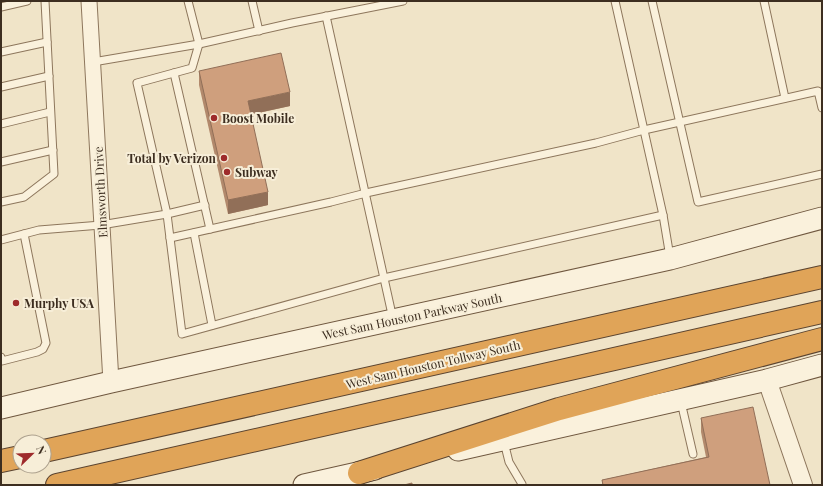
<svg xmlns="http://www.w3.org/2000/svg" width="823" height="486" font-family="'Playfair Display',serif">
  <rect width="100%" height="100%" fill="#f0e4c8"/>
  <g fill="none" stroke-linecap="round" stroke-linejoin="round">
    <g stroke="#8d765c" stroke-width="9">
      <g id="service">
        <polyline points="188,1 199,44 192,68 137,83 167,214 182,334 384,278 663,215"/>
        <polyline points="252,1 259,31"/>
        <polyline points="615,1 663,215 670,257"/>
        <polyline points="652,1 698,202 822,174"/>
        <polyline points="764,1 785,98"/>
        <polyline points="1,7 27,1"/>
        <polyline points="326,16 393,319"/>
        <polyline points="1,52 47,42"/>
        <polyline points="93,62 199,44 292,23 403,1"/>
        <polyline points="174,73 210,229"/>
        <polyline points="1,87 49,76"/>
        <polyline points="1,124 50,112"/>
        <polyline points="1,162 53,150"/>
        <polyline points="1,202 24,197 54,174 45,1"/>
        <polyline points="194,233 212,325"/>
        <polyline points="170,238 331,202 366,193 596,143 644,130 818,91 822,108"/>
        <polyline points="1,240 39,230 101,225 167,214 205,205"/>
        <polyline points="1,357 2,361 37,352 43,349 46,343 24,234"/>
        <polyline points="681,402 693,454"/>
        <polyline points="504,442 509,462 522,484"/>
      </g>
    </g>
    <g stroke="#8d765c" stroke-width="17">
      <polyline id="minor" points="89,1 111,382"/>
    </g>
    <g stroke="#8d765c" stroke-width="20">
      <polyline id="tertiary" points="767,380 803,485"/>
    </g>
    <g stroke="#6f573f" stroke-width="23">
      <g id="secondary">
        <polyline points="1,408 111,382 670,259 822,218"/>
        <polyline points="458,450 767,380 822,365"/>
        <polyline points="304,485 375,469"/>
      </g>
    </g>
    <g stroke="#5b4430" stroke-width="24">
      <g id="motorway">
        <polyline points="44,451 822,277"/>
        <polyline points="1,461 20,457"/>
        <polyline points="359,473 559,409 822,339"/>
        <polyline points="57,485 822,312"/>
      </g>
    </g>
    <use href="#service" stroke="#faf1dc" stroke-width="7"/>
    <use href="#minor" stroke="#faf1dc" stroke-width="15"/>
    <use href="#tertiary" stroke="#faf1dc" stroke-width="18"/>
    <use href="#secondary" stroke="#faf1dc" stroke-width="21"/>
    <use href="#motorway" stroke="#e0a458" stroke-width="22"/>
  </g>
  <g fill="#b2896c">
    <polygon points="199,71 290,106 250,115 268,205 228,214 199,85"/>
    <polygon points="701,418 770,485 602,485 602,480 706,457 701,432"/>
  </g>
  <g fill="#916f58">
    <polygon points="290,92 290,106 248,115 248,101"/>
    <polygon points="268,192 268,205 228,214 228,200"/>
  </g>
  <g fill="#cf9f7d" stroke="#916f58">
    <polygon points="281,53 290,92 248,101 268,192 228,200 199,71"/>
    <polygon points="753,407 770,485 603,485 602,480 709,457 701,418"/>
    <polygon points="412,483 412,485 404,485"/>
  </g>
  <g fill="#9e2a2b" stroke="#f7eed8" stroke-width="1.5">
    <circle cx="214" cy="118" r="4"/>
    <circle cx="224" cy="158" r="4"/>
    <circle cx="227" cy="172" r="4"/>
    <circle cx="16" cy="303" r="4"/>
  </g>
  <g text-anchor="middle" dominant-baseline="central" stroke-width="4" stroke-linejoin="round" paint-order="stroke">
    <g font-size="12" font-weight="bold" fill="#3d2e20" stroke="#f7eed8" text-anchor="start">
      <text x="222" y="118">Boost Mobile</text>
      <text x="216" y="158" text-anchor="end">Total by Verizon</text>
      <text x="235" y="172">Subway</text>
      <text x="24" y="303">Murphy USA</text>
    </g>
    <g font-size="12" fill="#3d2e20" stroke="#f7eed8">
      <text transform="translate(100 192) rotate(-93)">Elmsworth Drive</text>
      <text transform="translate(412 316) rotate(-12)">West Sam Houston Parkway South</text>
      <text transform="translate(433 364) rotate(-13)">West Sam Houston Tollway South</text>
    </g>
  </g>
  <rect width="823" height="486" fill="none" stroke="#3d2e20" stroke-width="4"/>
  <g transform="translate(32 454) rotate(67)"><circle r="19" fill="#f7eed8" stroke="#ada18e"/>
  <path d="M0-3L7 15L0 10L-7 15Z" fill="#9e2a2b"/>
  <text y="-6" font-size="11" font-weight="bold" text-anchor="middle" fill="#3d2e20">N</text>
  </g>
</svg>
